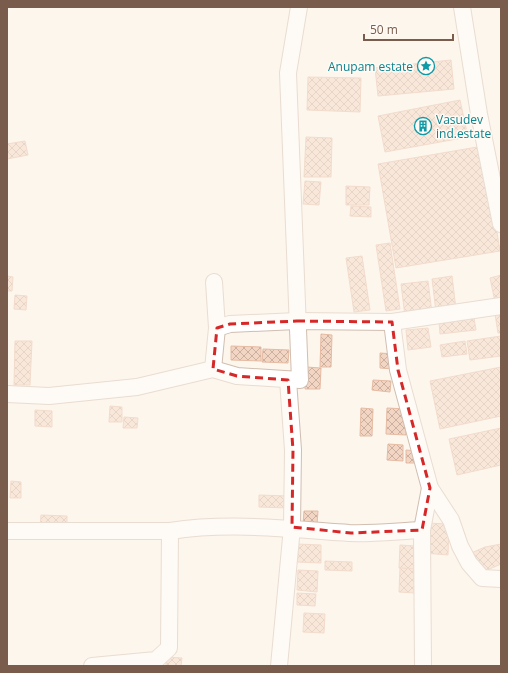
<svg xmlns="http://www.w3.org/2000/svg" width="508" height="673" font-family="'Open Sans',sans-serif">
  <defs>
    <pattern id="building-cross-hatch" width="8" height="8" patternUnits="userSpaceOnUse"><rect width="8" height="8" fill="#f3d5c3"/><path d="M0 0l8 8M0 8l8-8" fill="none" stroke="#cab0a1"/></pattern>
  </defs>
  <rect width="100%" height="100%" fill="#fdf6ec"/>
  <g fill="url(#building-cross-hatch)" stroke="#e6bba3">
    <polygon points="451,60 454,89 378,96 375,68"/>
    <polygon points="308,77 361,78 360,112 307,110"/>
    <polygon points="460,100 468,137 385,152 378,116"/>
    <polygon points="306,137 332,138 331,177 304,177"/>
    <polygon points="25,141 28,155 7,159 7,144"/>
    <polygon points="483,146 500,251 396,268 378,164"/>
    <polygon points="305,181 321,182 319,205 303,204"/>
    <polygon points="346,186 370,187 369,205 346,205"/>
    <polygon points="351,206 371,207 371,217 350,216"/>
    <polygon points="390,243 400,309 386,311 376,245"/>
    <polygon points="362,256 370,310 354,312 346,258"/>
    <polygon points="501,275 501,301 495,302 490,278"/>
    <polygon points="7,276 13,277 12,291 7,291"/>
    <polygon points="452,276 456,309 436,312 432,279"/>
    <polygon points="428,281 432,313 405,316 401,284"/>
    <polygon points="15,295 27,296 26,310 14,309"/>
    <polygon points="495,314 501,314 501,333 498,333"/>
    <polygon points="474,318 476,330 440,334 439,322"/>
    <polygon points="428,328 431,347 408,350 406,330"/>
    <polygon points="321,334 332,335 331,367 320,367"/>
    <polygon points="501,336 501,356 470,360 467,341"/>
    <polygon points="15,341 32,341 30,385 14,385"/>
    <polygon points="465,341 467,354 442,357 440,345"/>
    <polygon points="231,346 261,347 261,361 231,360"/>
    <polygon points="263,349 289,350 288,363 262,362"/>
    <polygon points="380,353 394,354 393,369 380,368"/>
    <polygon points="306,367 321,368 320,389 305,389"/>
    <polygon points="501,367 501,416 440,429 430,381"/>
    <polygon points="373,380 391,381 390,392 372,390"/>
    <polygon points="110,406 122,407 122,422 109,422"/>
    <polygon points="361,408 373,409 372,436 360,436"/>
    <polygon points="387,408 407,409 406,435 386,434"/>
    <polygon points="35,410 52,411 52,427 35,426"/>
    <polygon points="124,417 138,418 137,428 123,428"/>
    <polygon points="501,428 501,465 457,475 449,439"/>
    <polygon points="388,444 403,445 403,461 387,460"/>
    <polygon points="406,450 417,451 417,463 406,463"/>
    <polygon points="11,481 21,482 21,498 10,498"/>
    <polygon points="259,495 288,496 287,508 259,507"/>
    <polygon points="304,511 318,511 317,525 303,524"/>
    <polygon points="41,515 67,516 67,528 40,527"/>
    <polygon points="426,523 449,524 448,555 424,553"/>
    <polygon points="297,544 321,545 321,563 297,562"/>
    <polygon points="501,544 501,564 485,571 469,554 485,547"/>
    <polygon points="400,545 416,546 414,569 399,568"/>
    <polygon points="325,561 352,562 352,571 325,570"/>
    <polygon points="400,568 416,569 414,593 399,592"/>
    <polygon points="298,570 318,571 317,592 297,590"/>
    <polygon points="297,593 316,594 315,606 297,605"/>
    <polygon points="304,613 325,614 324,633 303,632"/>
    <polygon points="166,657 182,658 181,666 166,666"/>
  </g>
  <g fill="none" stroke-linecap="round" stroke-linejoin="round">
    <g stroke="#d1beb0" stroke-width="18">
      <g id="minor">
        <polyline points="462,7 479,114 501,224"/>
        <polyline points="392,322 398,370 430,488 451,520 460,546 469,563 482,578 501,579"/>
        <polyline points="217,328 230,324 297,321 392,322 501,306"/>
        <polyline points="213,369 217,328 214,282"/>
        <polyline points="7,394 49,396 137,387 213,369 237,376 300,380 288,73 299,7"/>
        <path d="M7,531H170C229,522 290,529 349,533C373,534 398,531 422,530"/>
        <polyline points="92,666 156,660 169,648 170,531"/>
        <polyline points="279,666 292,527 293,450 288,380"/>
        <polyline points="423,666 422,530 430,488"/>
      </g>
    </g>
    <use href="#minor" stroke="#fff" stroke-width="16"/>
  </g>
  <path d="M0 0H508V673H0ZM297,321L392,322L398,370L430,488L422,530L351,533L292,527L293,450L288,380L237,376L213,369L217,328L230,324Z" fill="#fdf6ec" fill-opacity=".55" fill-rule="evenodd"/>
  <path fill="none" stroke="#d62828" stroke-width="3" stroke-dasharray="8 5" stroke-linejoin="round" d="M297,321L392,322L398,370L430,488L422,530L351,533L292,527L293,450L288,380L237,376L213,369L217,328L230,324Z"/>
  <defs>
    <g id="sight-ring" transform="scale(0.9)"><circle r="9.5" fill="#fffaf3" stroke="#0f9aa8" stroke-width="1.5"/><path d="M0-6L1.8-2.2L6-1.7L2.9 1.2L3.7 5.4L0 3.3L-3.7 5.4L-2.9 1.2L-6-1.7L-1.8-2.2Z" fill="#0f9aa8"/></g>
    <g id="building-ring" transform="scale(0.9)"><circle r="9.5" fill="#fffaf3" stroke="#0f9aa8" stroke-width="1.5"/><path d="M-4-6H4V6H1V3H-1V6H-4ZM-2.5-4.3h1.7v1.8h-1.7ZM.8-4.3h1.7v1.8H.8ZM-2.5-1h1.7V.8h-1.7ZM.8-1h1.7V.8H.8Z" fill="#0f9aa8"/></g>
  </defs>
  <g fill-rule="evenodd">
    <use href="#sight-ring" x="426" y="66"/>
    <use href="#building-ring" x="423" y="126"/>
  </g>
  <g text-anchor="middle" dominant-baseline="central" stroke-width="3" stroke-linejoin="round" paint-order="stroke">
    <g font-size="12" fill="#0d838f" stroke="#fffaf3" text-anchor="end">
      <text x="413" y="66">Anupam estate</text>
      <text x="436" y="119" text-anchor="start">Vasudev<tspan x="436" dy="14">ind.estate</tspan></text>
    </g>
  </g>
  <rect width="508" height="673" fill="none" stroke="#7a5c4d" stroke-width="16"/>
  <path d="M364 34v6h89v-6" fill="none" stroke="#7a5c4d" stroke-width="2"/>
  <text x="370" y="34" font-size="12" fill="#7a5c4d" stroke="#fffaf3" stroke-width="3" paint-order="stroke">50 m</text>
</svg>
